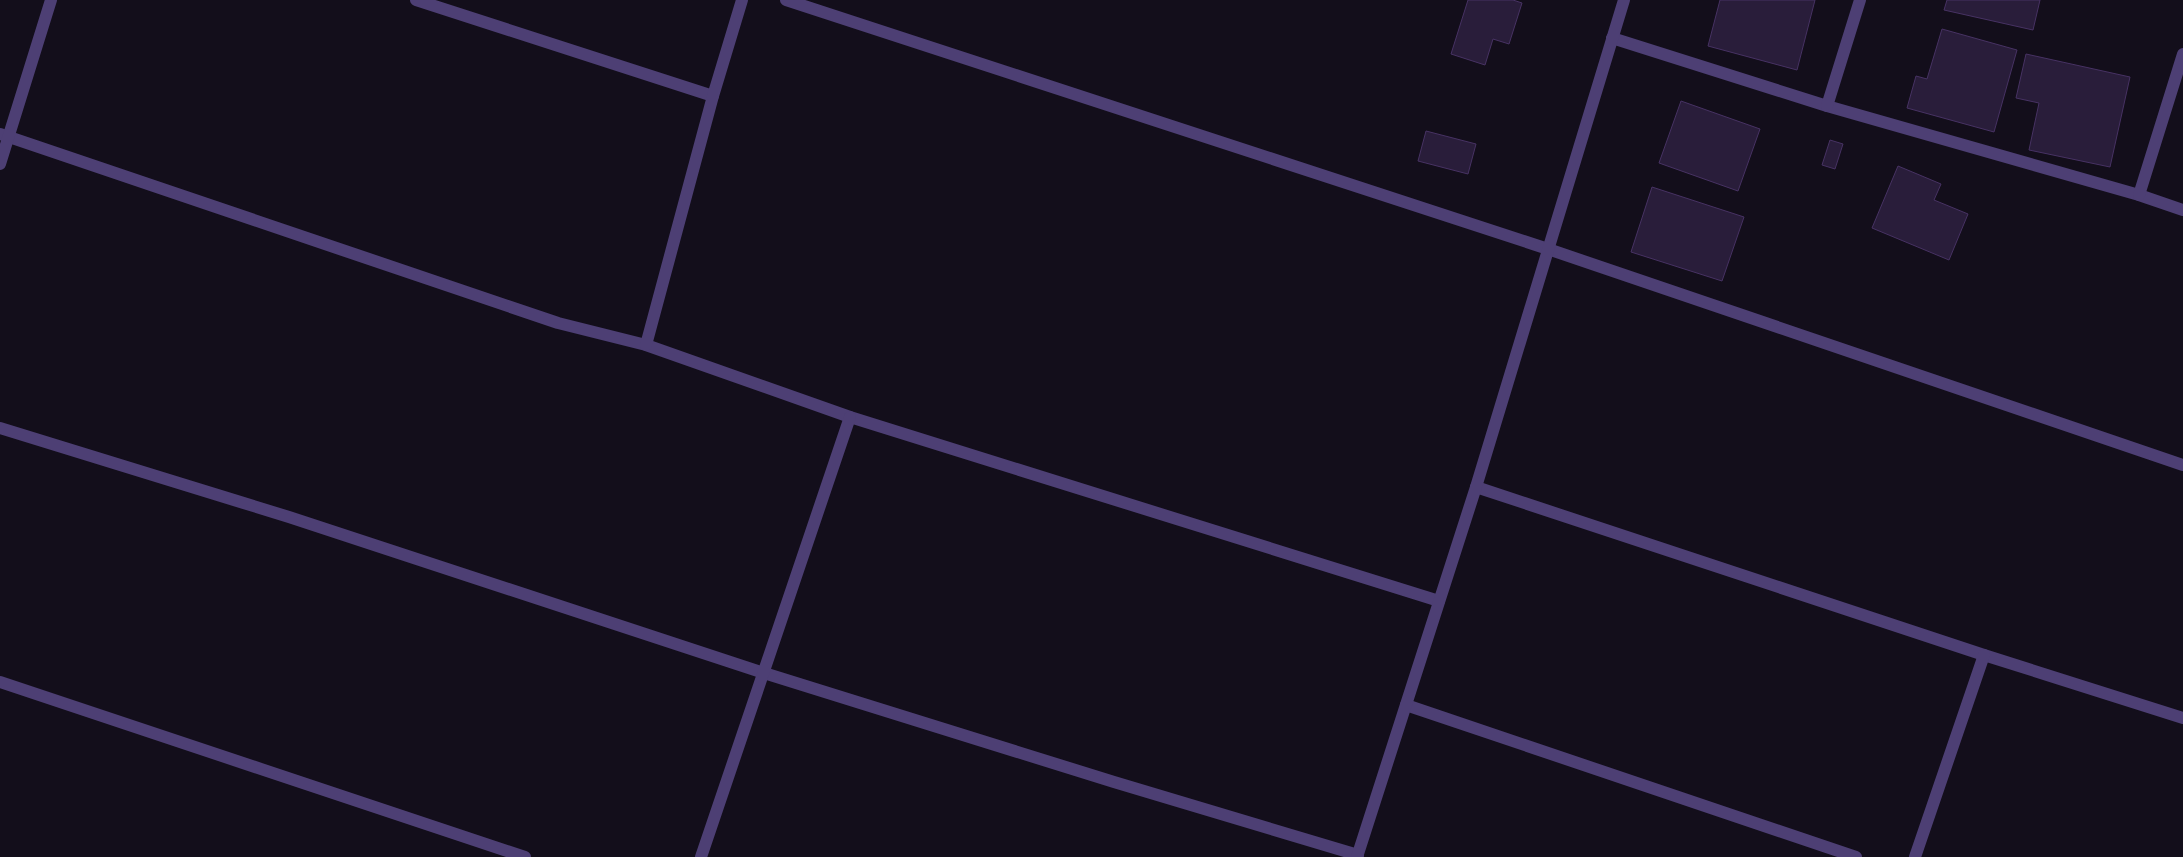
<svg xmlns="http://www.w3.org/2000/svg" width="2183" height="857" font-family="Rubik,sans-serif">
  <rect width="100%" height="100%" fill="#130e1b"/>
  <g fill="#291d3a" stroke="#473263">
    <polygon points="1468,0 1513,0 1522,3 1509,44 1493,39 1485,65 1451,54"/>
    <polygon points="1720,0 1815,0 1797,70 1708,46"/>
    <polygon points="1947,0 2040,0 2033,30 1944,10"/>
    <polygon points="1942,29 2017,50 1994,132 1907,108 1916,76 1927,79"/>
    <polygon points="2026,54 2130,77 2110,167 2029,150 2039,103 2016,98"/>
    <polygon points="1681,101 1760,129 1738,191 1659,163"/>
    <polygon points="1426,131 1476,144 1468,174 1418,161"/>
    <polygon points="1830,140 1843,144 1835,169 1822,165"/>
    <polygon points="1898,166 1941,184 1934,200 1968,214 1949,260 1872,228"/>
    <polygon points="1652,187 1744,217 1722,281 1631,252"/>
  </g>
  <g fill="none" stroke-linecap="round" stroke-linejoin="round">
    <g stroke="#4d3f74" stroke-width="12">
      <polyline points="416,0 713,96"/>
      <polyline points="786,0 1548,249 2183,465"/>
      <polyline points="1612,38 1827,106 2139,195 2183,210"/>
      <polyline points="1827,106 1860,0"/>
      <polyline points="0,134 558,323 646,345 850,417 1439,601"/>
      <polyline points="0,164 51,0"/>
      <polyline points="2139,195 2183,54"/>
      <polyline points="646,345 713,96 742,0"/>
      <polyline points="0,428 289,517 764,673 1114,782 1358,855"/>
      <polyline points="1476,487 1984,655 2183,718"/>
      <polyline points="0,682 525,857"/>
      <polyline points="1406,705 1856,857"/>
      <polyline points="701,857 850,417"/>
      <polyline points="1357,857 1476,487 1624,0"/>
      <polyline points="1915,857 1984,655"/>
    </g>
  </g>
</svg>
